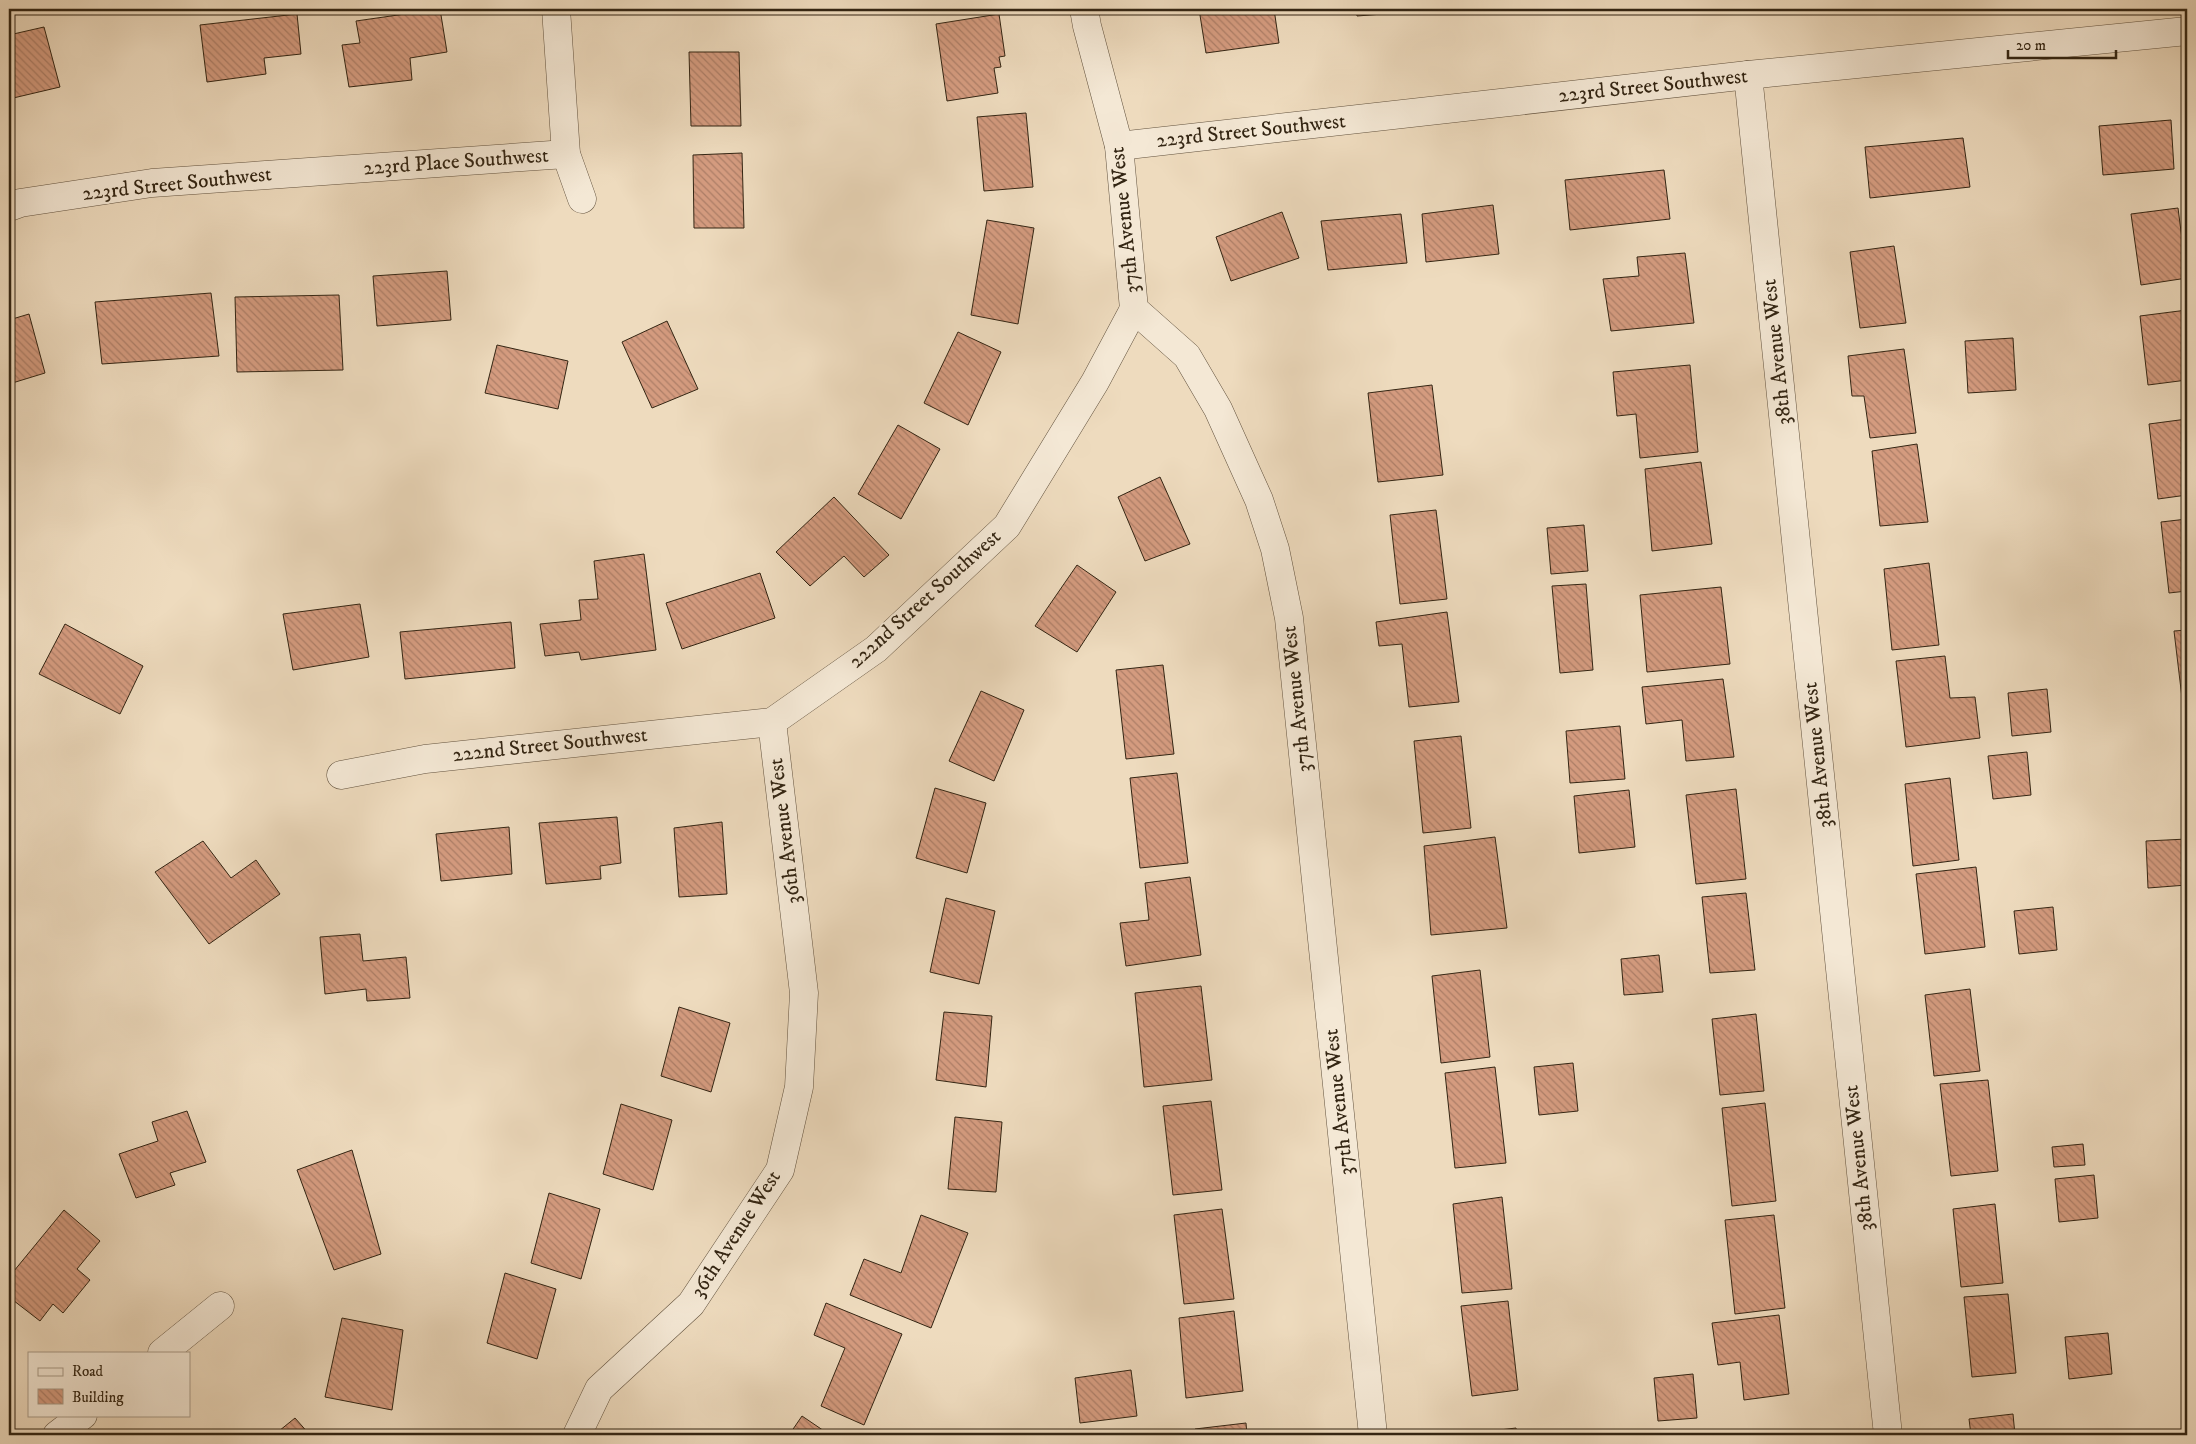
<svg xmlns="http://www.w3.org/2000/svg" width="2196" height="1444" font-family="'IM FELL DW Pica',serif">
  <defs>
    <pattern id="building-back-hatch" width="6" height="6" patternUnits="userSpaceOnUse" patternTransform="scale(1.25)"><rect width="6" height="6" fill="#d49b7f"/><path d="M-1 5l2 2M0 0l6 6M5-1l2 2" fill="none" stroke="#ad7e67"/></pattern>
  </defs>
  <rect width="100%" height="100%" fill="#eedbbe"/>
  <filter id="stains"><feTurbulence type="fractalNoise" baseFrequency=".004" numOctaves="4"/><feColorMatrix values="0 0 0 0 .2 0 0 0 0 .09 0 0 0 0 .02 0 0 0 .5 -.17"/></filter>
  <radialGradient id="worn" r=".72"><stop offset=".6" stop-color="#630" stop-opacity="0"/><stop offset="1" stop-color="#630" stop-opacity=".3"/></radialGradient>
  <g fill="url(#building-back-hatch)" stroke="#332513">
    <polygon points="440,9 447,52 410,58 412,80 349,87 342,45 360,43 356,21"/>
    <polygon points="1199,9 1274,9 1279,43 1206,53"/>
    <polygon points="1356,9 1434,9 1435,10 1357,16"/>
    <polygon points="297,14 301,54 264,58 266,74 207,82 200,25"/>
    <polygon points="999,14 1005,56 999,57 1001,67 994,68 998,93 947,101 936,24"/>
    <polygon points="44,27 60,87 9,99 9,35"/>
    <polygon points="689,52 739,52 741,126 691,126"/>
    <polygon points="1026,113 1033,187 984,191 977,117"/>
    <polygon points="2171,120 2174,169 2103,175 2099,126"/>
    <polygon points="1963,138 1970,187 1870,198 1865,147"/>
    <polygon points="742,153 744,228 694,228 693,155"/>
    <polygon points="1664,170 1670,219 1570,230 1565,180"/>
    <polygon points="1493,205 1499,254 1426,262 1422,214"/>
    <polygon points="2178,208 2187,278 2141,285 2131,214"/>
    <polygon points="1282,212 1299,258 1231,281 1216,237"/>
    <polygon points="1401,214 1407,263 1328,270 1321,221"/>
    <polygon points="987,220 1034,228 1018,324 971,315"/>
    <polygon points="1894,246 1906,323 1860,328 1850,252"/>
    <polygon points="1685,253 1694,323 1611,331 1603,279 1639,276 1637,257"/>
    <polygon points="447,271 451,320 377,326 373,276"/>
    <polygon points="211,293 219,356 102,364 95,302"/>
    <polygon points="339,295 343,370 237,372 235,297"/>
    <polygon points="2187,310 2187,380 2148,385 2140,316"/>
    <polygon points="29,314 45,373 9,384 9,320"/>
    <polygon points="667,321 698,389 652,408 622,342"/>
    <polygon points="958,332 1001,352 968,425 924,403"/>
    <polygon points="2013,338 2016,390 1968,393 1965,341"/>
    <polygon points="497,345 568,361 558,409 485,393"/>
    <polygon points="1904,349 1916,433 1870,438 1864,396 1852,396 1848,356"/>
    <polygon points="1690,365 1698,452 1640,458 1636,414 1617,416 1613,372"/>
    <polygon points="1432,385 1443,475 1378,482 1368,393"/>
    <polygon points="2187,419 2187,495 2158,499 2149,424"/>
    <polygon points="898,425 940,449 901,519 858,494"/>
    <polygon points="1917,444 1928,522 1880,526 1872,451"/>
    <polygon points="1701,462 1712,544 1652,551 1645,469"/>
    <polygon points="1160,477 1190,544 1145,561 1118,497"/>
    <polygon points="834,497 889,555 864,577 844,556 810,586 776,552"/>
    <polygon points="1436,510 1447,599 1400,604 1390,515"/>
    <polygon points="2187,519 2187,591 2169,593 2161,522"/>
    <polygon points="1584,525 1588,571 1551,574 1547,528"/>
    <polygon points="644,554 656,650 581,660 579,652 545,656 540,624 581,620 579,600 598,599 594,561"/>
    <polygon points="1929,563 1939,645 1892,650 1884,569"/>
    <polygon points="1077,565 1116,592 1077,652 1035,626"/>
    <polygon points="760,573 775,618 682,649 666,603"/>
    <polygon points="1586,584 1593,670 1560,673 1552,586"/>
    <polygon points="1721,587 1730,664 1647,672 1640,595"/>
    <polygon points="360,604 369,657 293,670 283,614"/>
    <polygon points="1447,612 1459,702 1409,707 1402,644 1379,646 1376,622"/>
    <polygon points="511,622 515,668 405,679 400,632"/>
    <polygon points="65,624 143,666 120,714 39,674"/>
    <polygon points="2187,630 2187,697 2182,698 2174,631"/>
    <polygon points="1945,656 1950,698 1975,697 1980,738 1906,747 1896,661"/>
    <polygon points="1163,665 1174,754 1126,759 1116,670"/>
    <polygon points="1723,679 1734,757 1686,761 1682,720 1646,724 1642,687"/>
    <polygon points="2047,689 2051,732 2012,736 2008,693"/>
    <polygon points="981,691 1024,710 994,781 949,761"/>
    <polygon points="1620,726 1625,779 1570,783 1566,731"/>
    <polygon points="2187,731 2187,779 2182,732"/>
    <polygon points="1461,736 1471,828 1423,833 1414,741"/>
    <polygon points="2027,752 2031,795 1993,799 1988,756"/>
    <polygon points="1177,773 1188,863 1140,868 1130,778"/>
    <polygon points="1950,778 1959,860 1913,866 1905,784"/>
    <polygon points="935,788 986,803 967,873 916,858"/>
    <polygon points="1736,789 1746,879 1696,884 1686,795"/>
    <polygon points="1629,790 1635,847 1579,853 1574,796"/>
    <polygon points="617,817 621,863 600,866 601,879 546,884 539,823"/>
    <polygon points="722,822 727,894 679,897 674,828"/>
    <polygon points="509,827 512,874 441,881 436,834"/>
    <polygon points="1495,837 1507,928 1431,935 1424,846"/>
    <polygon points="2187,839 2187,885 2148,888 2146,841"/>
    <polygon points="203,841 231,878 256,860 280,894 209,944 155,872"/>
    <polygon points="1976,867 1985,947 1925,954 1916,874"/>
    <polygon points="1190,877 1201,955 1126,966 1120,923 1149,920 1145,883"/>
    <polygon points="1746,893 1755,970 1710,973 1702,897"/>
    <polygon points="946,898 995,911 979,984 930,972"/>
    <polygon points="2053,907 2057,950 2019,954 2014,911"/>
    <polygon points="360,934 363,961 406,957 410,998 367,1001 366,989 325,994 320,937"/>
    <polygon points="1659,955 1663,992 1624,995 1621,959"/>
    <polygon points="1480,970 1490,1057 1441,1063 1432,976"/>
    <polygon points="1201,986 1212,1080 1144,1087 1135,993"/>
    <polygon points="1970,989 1980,1071 1934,1076 1925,995"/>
    <polygon points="679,1007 730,1023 711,1092 661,1076"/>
    <polygon points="944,1012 992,1016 986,1087 936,1080"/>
    <polygon points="1756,1014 1764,1091 1720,1095 1712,1019"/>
    <polygon points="1573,1063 1578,1111 1539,1115 1534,1067"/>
    <polygon points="1495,1067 1506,1163 1455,1168 1445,1073"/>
    <polygon points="1988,1080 1998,1171 1951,1176 1940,1084"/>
    <polygon points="1211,1101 1222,1190 1173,1195 1163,1106"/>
    <polygon points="1765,1103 1776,1201 1732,1206 1722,1108"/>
    <polygon points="621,1104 672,1120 653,1190 603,1174"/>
    <polygon points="187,1111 206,1162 170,1173 175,1185 136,1198 119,1154 158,1141 152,1122"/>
    <polygon points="955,1117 1002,1122 996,1192 948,1189"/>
    <polygon points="2083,1144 2085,1165 2054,1167 2052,1147"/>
    <polygon points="352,1150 381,1254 334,1270 297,1170"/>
    <polygon points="2094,1175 2098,1218 2059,1222 2055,1179"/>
    <polygon points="549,1193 600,1209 581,1279 531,1263"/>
    <polygon points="1502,1197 1512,1289 1462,1293 1453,1204"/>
    <polygon points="1995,1204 2003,1283 1961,1287 1953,1209"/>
    <polygon points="1222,1209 1234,1299 1184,1304 1174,1215"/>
    <polygon points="64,1210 100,1241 77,1269 90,1280 63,1313 53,1304 40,1321 9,1297 9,1277"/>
    <polygon points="921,1215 968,1233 931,1328 850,1295 864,1259 901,1273"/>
    <polygon points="1774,1215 1785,1308 1735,1314 1725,1220"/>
    <polygon points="505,1273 556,1289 537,1359 487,1343"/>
    <polygon points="2008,1294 2016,1373 1972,1377 1964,1297"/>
    <polygon points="1508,1301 1518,1390 1472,1396 1461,1306"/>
    <polygon points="826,1303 902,1334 864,1425 821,1406 845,1348 814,1335"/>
    <polygon points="1234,1311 1243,1391 1186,1398 1179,1318"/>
    <polygon points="1779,1315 1789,1394 1744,1400 1740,1362 1718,1365 1712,1323"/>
    <polygon points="342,1318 403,1330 392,1410 325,1397"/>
    <polygon points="2108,1333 2112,1374 2069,1379 2065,1337"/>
    <polygon points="1131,1370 1137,1416 1080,1423 1075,1378"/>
    <polygon points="1693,1374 1697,1418 1658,1421 1654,1378"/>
    <polygon points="2013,1414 2015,1435 1971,1435 1969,1419"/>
    <polygon points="802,1416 830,1435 789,1435"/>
    <polygon points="295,1418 310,1435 274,1435"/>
    <polygon points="1246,1423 1247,1435 1196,1435 1195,1429"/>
    <polygon points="1516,1428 1517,1435 1467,1435 1467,1434"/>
  </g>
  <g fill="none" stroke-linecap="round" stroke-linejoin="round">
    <g stroke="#62523e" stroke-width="29">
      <g id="minor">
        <polyline points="556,9 566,154 582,199"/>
        <polyline points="1084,9 1087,26 1119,146 1134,309 1187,356 1218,409 1259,500 1275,549 1289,618 1373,1435"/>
        <polyline points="1748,75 1888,1435"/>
        <polyline points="1119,146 1748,75 2187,31"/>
        <polyline points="9,207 20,203 152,183 566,154"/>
        <polyline points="341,775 425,759 772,722 876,649 1007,526 1095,382 1134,309"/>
        <polyline points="162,1353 220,1306"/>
        <polyline points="57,1435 83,1415"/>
        <polyline points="577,1435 599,1389 691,1304 780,1170 799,1087 804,993 772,722"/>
      </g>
    </g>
    <use href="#minor" stroke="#f4e8d5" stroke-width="28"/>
  </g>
  <g text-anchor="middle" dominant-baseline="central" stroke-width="4" stroke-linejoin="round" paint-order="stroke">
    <g font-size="21" fill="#332513" stroke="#f4e8d5">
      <text transform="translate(1653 86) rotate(-6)">223rd Street Southwest</text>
      <text transform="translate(1251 131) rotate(-6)">223rd Street Southwest</text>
      <text transform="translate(456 162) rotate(-4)">223rd Place Southwest</text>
      <text transform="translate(177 184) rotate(-6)">223rd Street Southwest</text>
      <text transform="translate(1125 220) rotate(-96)">37th Avenue West</text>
      <text transform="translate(1777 352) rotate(-96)">38th Avenue West</text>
      <text transform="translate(925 599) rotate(-42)">222nd Street Southwest</text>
      <text transform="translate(1297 699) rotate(-96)">37th Avenue West</text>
      <text transform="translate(550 745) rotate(-6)">222nd Street Southwest</text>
      <text transform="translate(1818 755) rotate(-96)">38th Avenue West</text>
      <text transform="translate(785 831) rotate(-97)">36th Avenue West</text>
      <text transform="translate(1339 1102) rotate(-96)">37th Avenue West</text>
      <text transform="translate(1859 1158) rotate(-96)">38th Avenue West</text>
      <text transform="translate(736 1234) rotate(-57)">36th Avenue West</text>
    </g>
  </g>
  <rect width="2196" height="1444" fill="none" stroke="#eedbbe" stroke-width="30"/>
  <rect x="10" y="10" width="2176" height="1424" fill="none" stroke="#332513" stroke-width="2.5"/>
  <rect x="15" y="15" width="2166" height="1414" fill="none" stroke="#332513"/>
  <rect x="28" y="1352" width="162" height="65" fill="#f4e8d5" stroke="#a79a87"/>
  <rect x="38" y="1368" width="25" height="8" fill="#f4e8d5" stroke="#a79a87"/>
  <text x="72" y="1376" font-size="15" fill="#332513">Road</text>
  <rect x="38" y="1389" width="25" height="15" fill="url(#building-back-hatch)" stroke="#a79a87"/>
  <text x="72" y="1402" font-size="15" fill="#332513">Building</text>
  <path d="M2008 50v8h108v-8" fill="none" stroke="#332513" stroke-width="2.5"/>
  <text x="2016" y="50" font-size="15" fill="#332513" stroke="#f4e8d5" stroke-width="4" paint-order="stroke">20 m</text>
  <rect width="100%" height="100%" filter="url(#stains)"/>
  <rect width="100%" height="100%" fill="url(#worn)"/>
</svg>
